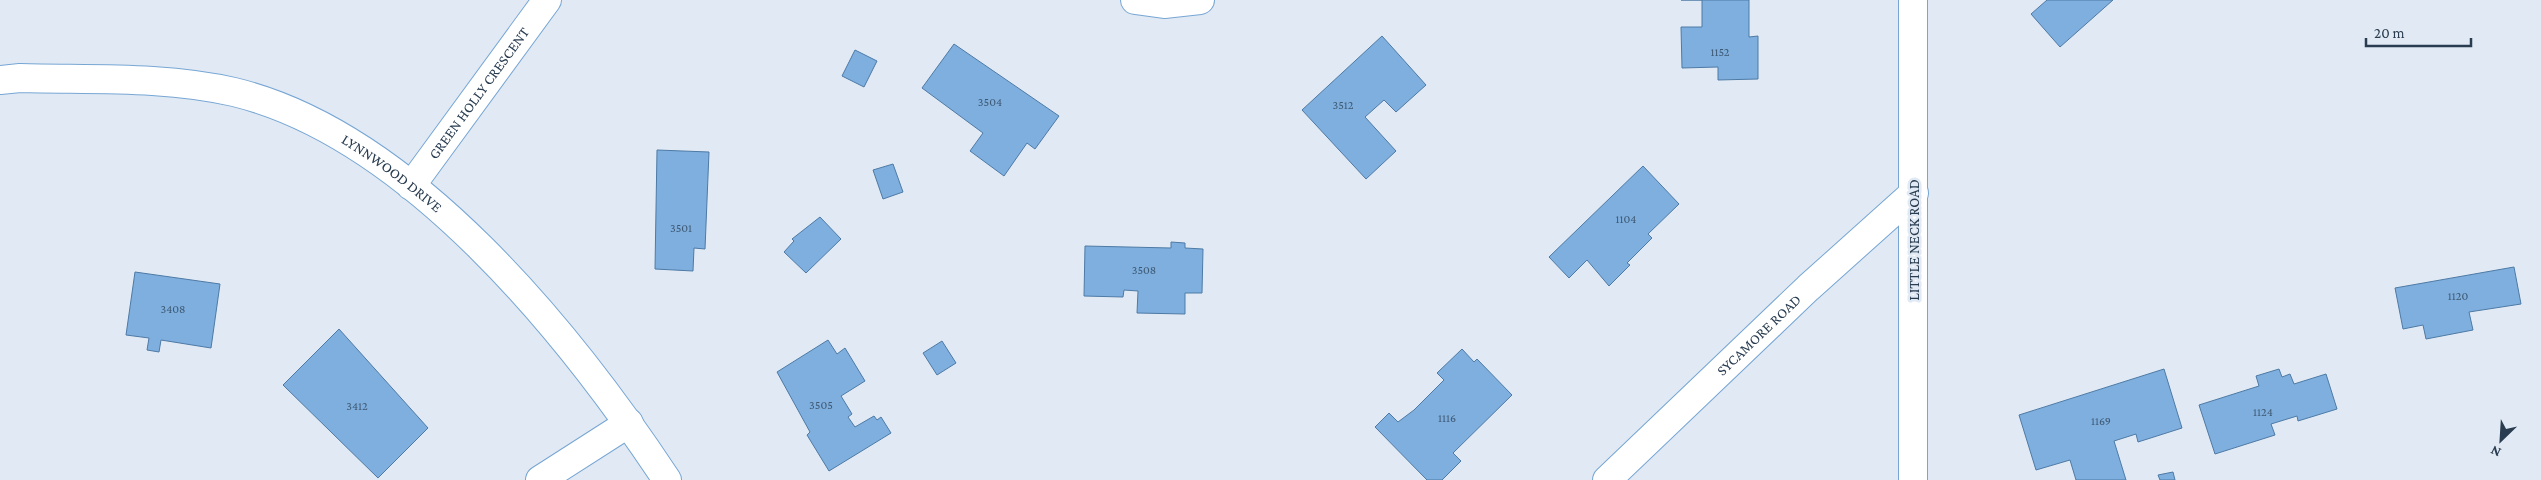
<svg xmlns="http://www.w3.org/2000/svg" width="2541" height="480" font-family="'Crimson Pro',serif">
  <rect width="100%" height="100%" fill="#e1eaf4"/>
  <g fill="#7fafde" stroke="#4d7aa6">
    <polygon points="1681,0 1749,0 1749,37 1758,36 1758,79 1718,80 1718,67 1682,68 1681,27 1702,27 1702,0"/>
    <polygon points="2047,0 2113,0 2060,47 2031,14"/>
    <polygon points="1382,36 1426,85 1396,112 1384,100 1365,117 1396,151 1366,179 1302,110"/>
    <polygon points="954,44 1059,116 1035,149 1027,143 1004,176 970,151 983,133 922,88"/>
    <polygon points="855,50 877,61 864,87 842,76"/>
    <polygon points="657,150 709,152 705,249 694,248 693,271 655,269"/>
    <polygon points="893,164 903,192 883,199 873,170"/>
    <polygon points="1643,166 1679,204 1648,234 1652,238 1627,263 1630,265 1609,286 1587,260 1569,278 1549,257"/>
    <polygon points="820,217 841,239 806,273 784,252 794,241 792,239"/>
    <polygon points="1171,242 1185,243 1185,248 1203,249 1202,293 1185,293 1185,314 1137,313 1138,291 1124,290 1123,297 1084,296 1085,246 1171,248"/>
    <polygon points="2514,267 2521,304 2469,312 2473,330 2426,339 2423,325 2403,329 2395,288"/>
    <polygon points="135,272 220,284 211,348 161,340 159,352 147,350 149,338 126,335"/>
    <polygon points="339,329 428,428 378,478 283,385"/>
    <polygon points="828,340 837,354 845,348 865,381 841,396 852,414 848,417 855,427 874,416 877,420 881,417 891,433 829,471 807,435 810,432 777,372"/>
    <polygon points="942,341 956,363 937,375 923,353"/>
    <polygon points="1462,349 1474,362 1477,359 1512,395 1453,453 1461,461 1442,480 1427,480 1375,427 1389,413 1398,422 1414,410 1444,380 1437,373"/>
    <polygon points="2164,369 2182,428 2138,442 2136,434 2114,441 2126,480 2076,480 2070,460 2036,470 2019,415"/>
    <polygon points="2279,369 2282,377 2290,374 2294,384 2326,374 2337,409 2298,421 2297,416 2271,424 2275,435 2215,454 2199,405 2259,386 2256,376"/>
    <polygon points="2173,472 2175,480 2160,480 2158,475"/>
  </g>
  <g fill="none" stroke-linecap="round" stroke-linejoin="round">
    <g stroke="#77a6d4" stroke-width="30">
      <g id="minor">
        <polyline points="1135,0 1164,4 1200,0"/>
        <path id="s1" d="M0,80L20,78C91,80 165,76 234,92C411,135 571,335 667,480"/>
        <path id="s2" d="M411,186L547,0"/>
        <polyline points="540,480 629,423"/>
        <path id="s3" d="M1607,480L1808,288L1914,193"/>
      </g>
    </g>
    <g stroke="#77a6d4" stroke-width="30">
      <polyline id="tertiary" points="1913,0 1913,480"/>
    </g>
    <use href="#minor" stroke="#fff" stroke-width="28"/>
    <use href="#tertiary" stroke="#fff" stroke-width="28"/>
  </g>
  <g text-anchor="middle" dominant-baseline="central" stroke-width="5" stroke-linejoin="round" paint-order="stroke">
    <g font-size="12" fill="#3e5974">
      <text x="1720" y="52">1152</text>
      <text x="990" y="102">3504</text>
      <text x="1343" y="105">3512</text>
      <text x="1626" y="219">1104</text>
      <text x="681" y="228">3501</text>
      <text x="1144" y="270">3508</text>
      <text x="2458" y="296">1120</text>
      <text x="173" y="309">3408</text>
      <text x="821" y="405">3505</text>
      <text x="357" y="406">3412</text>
      <text x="2263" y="412">1124</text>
      <text x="1447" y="418">1116</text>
      <text x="2101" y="421">1169</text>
    </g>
    <g font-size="15" fill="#293c50" stroke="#e1eaf4">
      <text stroke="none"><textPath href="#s2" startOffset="115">GREEN HOLLY CRESCENT</textPath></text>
      <text stroke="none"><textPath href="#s1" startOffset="414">LYNNWOOD DRIVE</textPath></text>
      <text transform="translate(1914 240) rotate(-90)">LITTLE NECK ROAD</text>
      <text stroke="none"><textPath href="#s3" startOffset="210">SYCAMORE ROAD</textPath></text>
    </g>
  </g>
  <g transform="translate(2501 440) rotate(205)" stroke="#e1eaf4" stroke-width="4" paint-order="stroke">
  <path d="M0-4L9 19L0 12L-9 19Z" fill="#293c50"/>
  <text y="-8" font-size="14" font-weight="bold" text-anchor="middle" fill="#293c50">N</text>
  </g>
  <path d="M2366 38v8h105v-8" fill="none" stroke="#293c50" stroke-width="2.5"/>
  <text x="2374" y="38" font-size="15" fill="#293c50" stroke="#e1eaf4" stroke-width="4" paint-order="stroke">20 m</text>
</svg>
